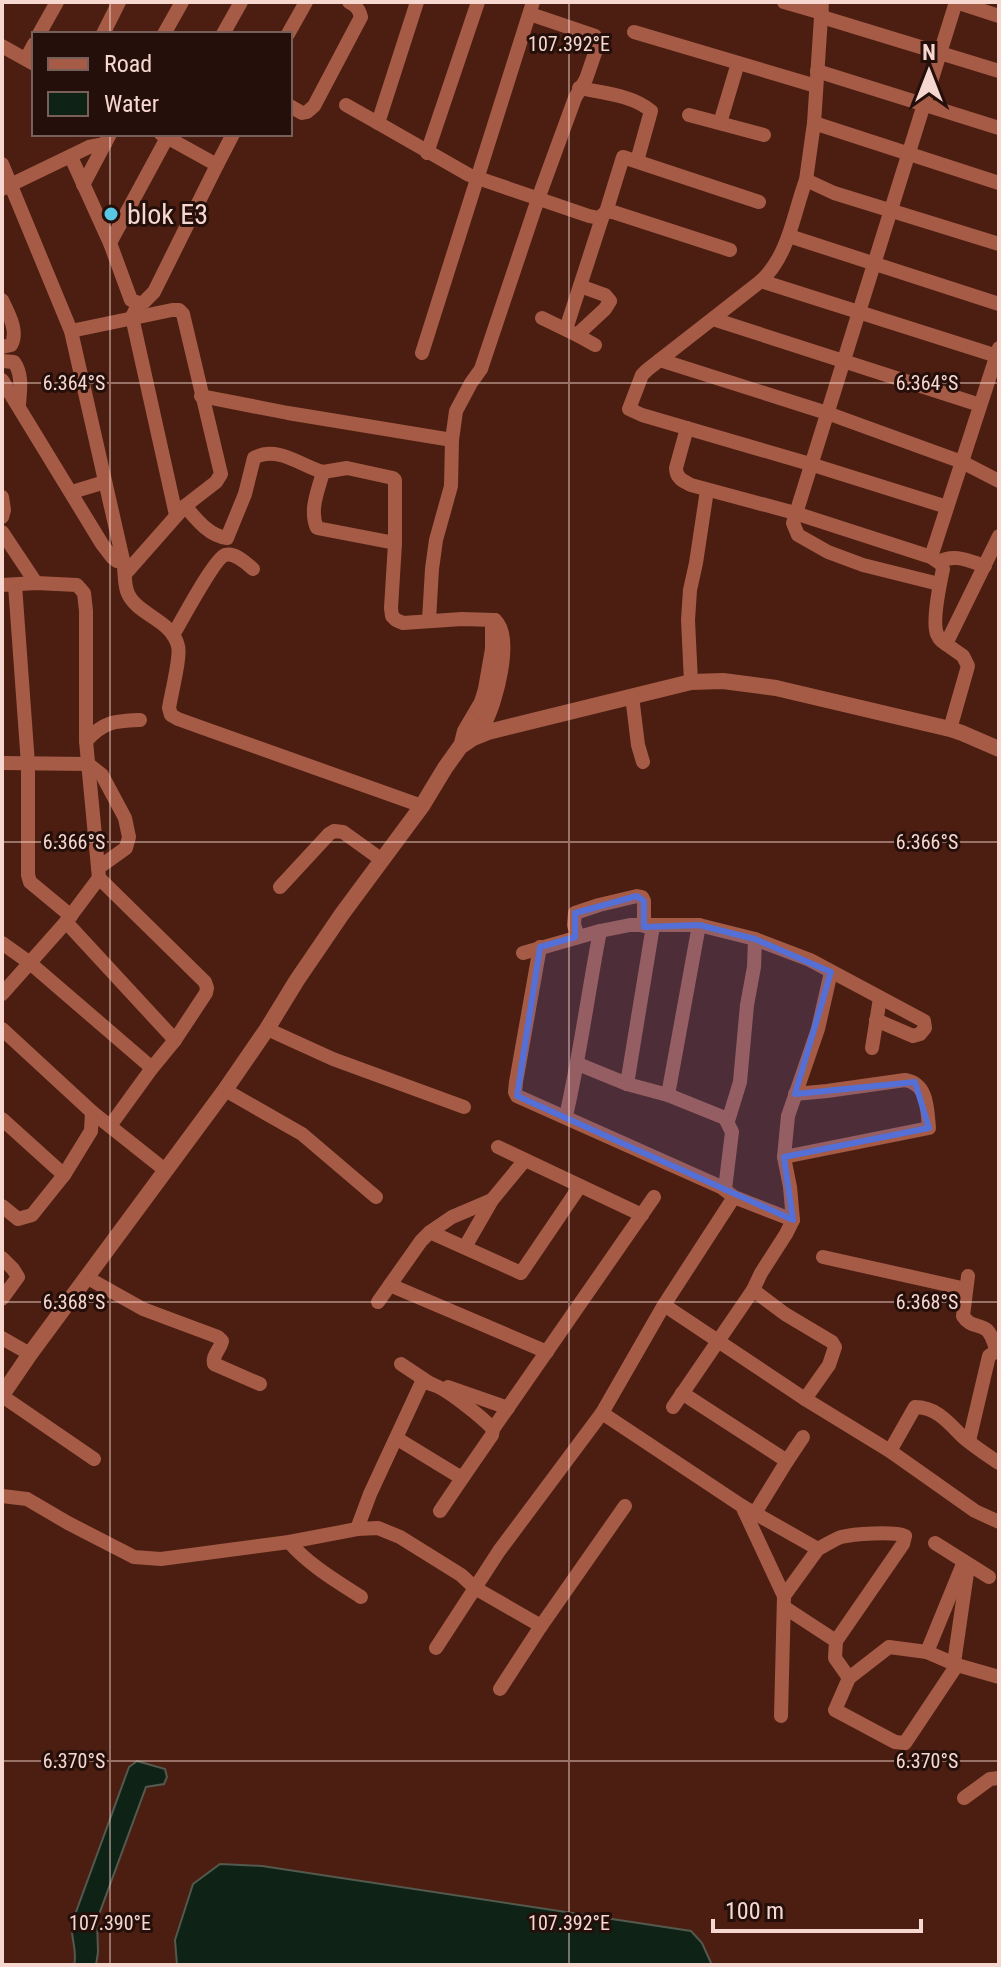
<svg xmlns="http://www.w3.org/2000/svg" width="1001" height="1967" font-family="'Roboto Condensed',sans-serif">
  <rect width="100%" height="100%" fill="#4b1e11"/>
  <g fill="#0e2216" stroke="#54594e" stroke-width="2">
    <path d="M137,1761L165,1769L167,1777L164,1784L146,1787L97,1920L98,1952L96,1965H74C78,1951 70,1937 72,1923L129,1767Z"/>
    <polygon points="220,1864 262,1866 691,1931 702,1943 712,1965 177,1965 175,1940 193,1884"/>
  </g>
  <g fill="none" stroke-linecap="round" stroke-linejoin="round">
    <g stroke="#a65b46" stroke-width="14">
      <polyline points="417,2 378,123 469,175 589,216 599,218 606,212 613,212 730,250"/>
      <polyline points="784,2 822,13"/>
      <polyline points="822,2 814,123 806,180 834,193 999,244"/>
      <polyline points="956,2 999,16"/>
      <polyline points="822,17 999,71"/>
      <polyline points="634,32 816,86"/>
      <polyline points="39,34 57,2"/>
      <polyline points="103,34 119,2"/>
      <polyline points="164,34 182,2"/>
      <polyline points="223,34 241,2"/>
      <polyline points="288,34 306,2"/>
      <polyline points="2,46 34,64"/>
      <polyline points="26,59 34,44"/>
      <polyline points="817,71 999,128"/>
      <path d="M579,88C602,93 633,95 651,111L637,161"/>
      <polyline points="346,105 378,123"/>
      <path d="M290,106L302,113L307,112L314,106L361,17C359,9 356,5 349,2"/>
      <polyline points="689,115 764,135"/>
      <polyline points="720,123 738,63"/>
      <polyline points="814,123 999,183"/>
      <polyline points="161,134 217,165 233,134"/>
      <polyline points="427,153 478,2"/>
      <polyline points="71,157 110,243 131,300 139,303"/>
      <path d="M2,164L71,331L123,560C125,569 124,582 127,591C135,615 172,619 178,646C181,656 171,695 169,708L171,715L178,719L203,728L422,806"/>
      <path d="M806,180C793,215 789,255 761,281L647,370L642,375L629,409L642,415L810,464L947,507"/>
      <polyline points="83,185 110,134"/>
      <polyline points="2,189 89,147 105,144"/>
      <polyline points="606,212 623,157 759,202"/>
      <polyline points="789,236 999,304"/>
      <polyline points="110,243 169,134"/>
      <polyline points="761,281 997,356"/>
      <path d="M2,300C8,313 19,331 11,345L2,347"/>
      <polyline points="542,318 577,335 605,309 610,301 605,295 580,286"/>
      <polyline points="713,319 980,405"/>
      <polyline points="566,329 603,215"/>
      <polyline points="71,331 172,310 179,310 183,314 221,474 216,482 185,506"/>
      <polyline points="577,335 595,345"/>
      <polyline points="422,353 533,2"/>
      <polyline points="660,360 827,413 962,462 999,481"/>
      <path d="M2,361L14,362C23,375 20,390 19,405"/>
      <polyline points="2,380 102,544 112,557 117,561 123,560"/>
      <polyline points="201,396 288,413 452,440"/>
      <path d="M687,428L676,468C676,478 683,481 691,485L795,513L931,557L941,564L943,569C940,583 932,622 937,634C940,640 941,641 946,644L999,536"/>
      <polyline points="323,472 347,468 393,478 395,480 395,543"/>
      <polyline points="72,492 105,482"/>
      <polyline points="2,497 4,510 2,517"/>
      <polyline points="176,515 132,317 139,303 144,302 154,292 217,165"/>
      <polyline points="2,532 36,583"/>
      <polyline points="931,557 999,348"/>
      <path d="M939,562C954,553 969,561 985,566"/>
      <path d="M125,574L185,506C196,519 209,536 227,538L245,494L254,458C278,445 301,466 323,472C318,491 309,510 317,528L395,543L391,608L392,616L396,620L403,623L462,619L495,620"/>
      <polyline points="939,584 863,565 828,552 798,535 793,523 956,2"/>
      <polyline points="2,585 36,583 77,585 84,593 86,611 86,741 99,878"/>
      <polyline points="15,585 28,764 28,875 30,882 71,916"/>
      <polyline points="429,620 432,569 436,540 451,486 452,440 456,411 471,383 481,369 538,199 575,98 586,79 596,50 598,40 595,36 530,14"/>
      <path d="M173,635C181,622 214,559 225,555C235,552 246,563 253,569"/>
      <polyline points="946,644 963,656 968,666 950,729"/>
      <polyline points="691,682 688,620 690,590 696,563 707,490"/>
      <polyline points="632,696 638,745 643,762"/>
      <path d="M86,741C104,721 115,721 140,720"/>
      <path d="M460,747L464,731L481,702L485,689L492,649V626L495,620C514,637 496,703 485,723C481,728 477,733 473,738"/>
      <polyline points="2,763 88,764 102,775 125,818 129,837 126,848 98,868"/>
      <polyline points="280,887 329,834 334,831 343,832 382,860"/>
      <polyline points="66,922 175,1040"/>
      <polyline points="578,936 574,925 575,913 599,905 637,896 642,897 644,901 644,926"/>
      <polyline points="755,939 810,960 924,1021 925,1028 920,1034 913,1036 876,1020"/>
      <polyline points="2,943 30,963 152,1068"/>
      <polyline points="540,947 516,1082 515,1092 517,1096 721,1187 734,1197 793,1220"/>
      <polyline points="523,953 600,931 630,925 699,925 755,939 754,967 747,1005 740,1082 728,1121"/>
      <polyline points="2,994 66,922 99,878 205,982 207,988 206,993 175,1040 152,1068 110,1126"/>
      <polyline points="2,1029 92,1112 165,1170"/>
      <polyline points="267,1029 333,1059 464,1107"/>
      <polyline points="872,1048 880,998"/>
      <polyline points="578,1064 627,1084 668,1095 725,1118 732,1132 725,1189"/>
      <polyline points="627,1084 653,926"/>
      <polyline points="225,1090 302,1134 376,1197"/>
      <polyline points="668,1095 699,925"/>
      <path d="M566,1116C580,1055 588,993 600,931"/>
      <polyline points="2,1119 64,1175"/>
      <polyline points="498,1147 642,1215"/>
      <path d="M784,1157L929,1128C927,1108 928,1084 905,1080L827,1091L795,1094"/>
      <polyline points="2,1206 18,1219 32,1215 64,1175 91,1131 92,1112"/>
      <polyline points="430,1232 521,1273 580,1186"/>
      <polyline points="465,1247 492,1200"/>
      <polyline points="823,1257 966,1289"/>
      <polyline points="2,1258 13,1269 18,1277 2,1299"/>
      <path d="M968,1276L963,1316C971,1328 978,1323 987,1330C992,1335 994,1343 996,1349"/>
      <path d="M86,1277L143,1309L218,1337L222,1341C220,1350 212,1355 214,1364L260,1384"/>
      <polyline points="390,1285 547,1352"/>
      <polyline points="753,1290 761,1273 786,1234 793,1220 790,1187 784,1157 788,1116 818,1029 831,972"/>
      <polyline points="378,1302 421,1241 430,1232 452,1217 492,1200 525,1160"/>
      <polyline points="664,1305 734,1197"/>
      <polyline points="2,1338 30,1354"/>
      <polyline points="401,1364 431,1384"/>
      <polyline points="448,1387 508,1408"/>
      <polyline points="682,1393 787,1461 755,1513"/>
      <polyline points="2,1396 94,1459"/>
      <polyline points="673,1407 753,1290 785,1314 832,1342 835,1347 829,1365 805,1399"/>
      <polyline points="602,1413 742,1506 784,1596 781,1716"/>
      <polyline points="493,1429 654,1197"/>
      <polyline points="969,1441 989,1356 999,1349"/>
      <path d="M890,1451L915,1407C936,1407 948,1422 962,1436C973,1446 987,1455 999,1463"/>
      <polyline points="787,1461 803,1437"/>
      <polyline points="2,1496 27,1499 68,1523 134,1557 161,1559 289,1542 357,1529 378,1528 400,1537 461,1575 475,1588 499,1551 602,1413 664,1305 805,1399 890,1451 975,1511 999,1522"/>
      <path d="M742,1506L818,1549C826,1545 833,1540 841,1537C853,1534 894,1531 905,1536L903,1544L836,1641"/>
      <polyline points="440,1511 463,1477"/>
      <path d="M357,1529L370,1494L421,1384C427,1383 427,1382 434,1385C448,1390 482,1417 493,1429L492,1435L463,1477L455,1474L396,1438"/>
      <path d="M289,1542C309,1565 336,1581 361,1597"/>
      <polyline points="935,1543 989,1577"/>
      <polyline points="784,1596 818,1549"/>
      <polyline points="784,1607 836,1641 835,1658 849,1678"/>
      <polyline points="436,1648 475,1588 541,1626 625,1506"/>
      <polyline points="927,1652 963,1564"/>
      <polyline points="954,1663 968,1566"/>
      <polyline points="957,1665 905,1743 895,1742 835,1710 849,1678 889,1647 927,1652 957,1665 999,1677"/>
      <polyline points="500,1689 541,1626"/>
      <polyline points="964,1798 990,1779 999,1778"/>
    </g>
    <polyline stroke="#a65b46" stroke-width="16" points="2,1395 30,1354 225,1090 267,1029 297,980 342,914 422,806 445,768 460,747 473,738 488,732 691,682 723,681 776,688 950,729 962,733 999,749"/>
  </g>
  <path fill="#5470d6" fill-opacity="0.2" stroke="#5470d6" stroke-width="6" stroke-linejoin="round" d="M637,896L644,901V927L699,925L755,939L831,972L795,1094L915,1082L929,1128L784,1157L793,1220L517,1096L540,947L575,937V913Z"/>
  <path fill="none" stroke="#f7d8d0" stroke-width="2" stroke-opacity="0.45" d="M110,2V34M569,2V1965M110,134V1965M2,383H999M2,842H999M2,1302H999M2,1761H999"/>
  <circle fill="#58c8e4" stroke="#240f0a" stroke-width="3" cx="111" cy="214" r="8"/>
  <g text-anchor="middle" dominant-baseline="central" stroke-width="6" stroke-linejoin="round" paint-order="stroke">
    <g font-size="28" fill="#f7d8d0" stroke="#240f0a" text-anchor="start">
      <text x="127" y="214">blok E3</text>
    </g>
  </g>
  <g font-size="20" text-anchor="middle" fill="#f7d8d0" stroke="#240f0a" stroke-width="6" stroke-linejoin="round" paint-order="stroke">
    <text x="569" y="51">107.392°E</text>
    <text x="74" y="390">6.364°S</text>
    <text x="927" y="390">6.364°S</text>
    <text x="74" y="849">6.366°S</text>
    <text x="927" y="849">6.366°S</text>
    <text x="74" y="1309">6.368°S</text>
    <text x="927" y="1309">6.368°S</text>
    <text x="74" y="1768">6.370°S</text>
    <text x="927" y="1768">6.370°S</text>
    <text x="110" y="1930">107.390°E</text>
    <text x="569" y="1930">107.392°E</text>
  </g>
  <rect width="1001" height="1967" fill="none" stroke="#f7d8d0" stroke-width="8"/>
  <rect x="32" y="32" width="260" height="104" fill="#240f0a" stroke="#785f59" stroke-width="2"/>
  <rect x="48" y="58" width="40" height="12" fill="#a65b46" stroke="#785f59" stroke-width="2"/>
  <text x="104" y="72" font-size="24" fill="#f7d8d0">Road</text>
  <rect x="48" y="92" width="40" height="24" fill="#0e2216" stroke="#785f59" stroke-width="2"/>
  <text x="104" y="112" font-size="24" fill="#f7d8d0">Water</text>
  <g transform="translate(929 72)" stroke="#240f0a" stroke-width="6" paint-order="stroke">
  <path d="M0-6L14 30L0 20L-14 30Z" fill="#f7d8d0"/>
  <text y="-12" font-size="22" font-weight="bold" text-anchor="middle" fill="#f7d8d0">N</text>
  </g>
  <path d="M713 1919v12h208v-12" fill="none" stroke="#f7d8d0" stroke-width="4"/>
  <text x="725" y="1919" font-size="24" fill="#f7d8d0" stroke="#240f0a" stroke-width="6" paint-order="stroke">100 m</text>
</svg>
